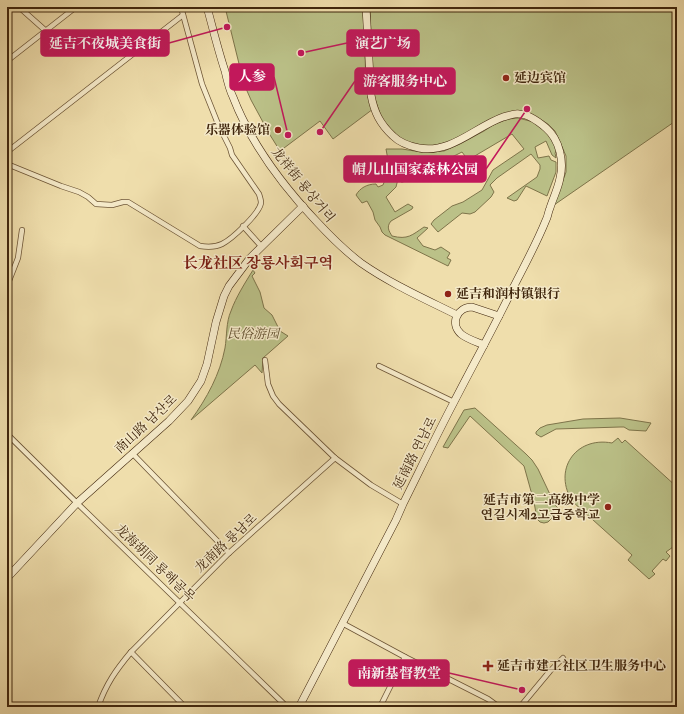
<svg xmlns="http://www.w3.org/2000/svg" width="684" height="714" font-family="'IM FELL Double Pica','Noto Serif SC','Noto Serif KR',serif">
  <rect width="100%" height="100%" fill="#efdeac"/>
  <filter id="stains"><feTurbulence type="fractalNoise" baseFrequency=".005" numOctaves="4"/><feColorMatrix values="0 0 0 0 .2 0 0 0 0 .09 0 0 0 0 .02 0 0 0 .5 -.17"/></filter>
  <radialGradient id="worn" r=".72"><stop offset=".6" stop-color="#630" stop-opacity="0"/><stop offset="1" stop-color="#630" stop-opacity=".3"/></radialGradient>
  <g fill="#bbc188" stroke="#7e744a">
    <polygon points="225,7 363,7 366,81 368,97 373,109 333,139 320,121 280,151 270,135 251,100 244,84"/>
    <polygon points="370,7 677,7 677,120 554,205 566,172 566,156 560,142 555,131 548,124 540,119 512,113 449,142 431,146 416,146 399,139 382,119 373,94"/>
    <path d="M518,118L534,122L546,130L557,150L555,153L556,158L552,155L546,141L535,147L538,158L549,156L551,160L556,162V172L547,196L526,186L517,200L514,201L507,198L537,177L540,169V165L531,154L497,178L490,185L494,192L491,197L475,212L470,214L462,213L438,232L431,224L434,220L452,206L463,202L482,190L493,170L524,149L512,134L468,160L462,152L444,161H436L421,171L413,175L403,182H401V178L411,171L406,163L397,168V175L398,179L396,187L386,197L395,212L408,204L413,207L412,209L391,221C386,227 389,231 392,236C408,240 412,235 424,227L428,228L417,238L423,246L435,250L441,247L450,253L447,258L451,260L448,266L385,235L382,232L380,227L375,220L373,212L367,201L362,203L356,195C360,188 367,184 376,184L378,187L383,185L385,180L380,173L378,168L383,166H388V160L386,149H402L421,152H432L444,151L460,144L484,131L493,125L508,119Z"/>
    <path d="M253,270L255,273L252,276L260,292L264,308L272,315L280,331L288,336L263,358L262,373L255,365L191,420C207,398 220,374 225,348C227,336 226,322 231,311C236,297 245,283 253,270Z"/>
    <polygon points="475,408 526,454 532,460 538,469 555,505 560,510 548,522 544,523 540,522 537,519 534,502 524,466 470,416 448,448 443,447 464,410"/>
    <polygon points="620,418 651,423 646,431 629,430 624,427 620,427 556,429 541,437 536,434 536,432 540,428 547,425 583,419"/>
    <path d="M618,438L622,443L625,440L677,487V542L673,547L666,552L670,556L666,561L663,559L652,571L655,574L649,579L628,560L632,555L573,502C552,471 575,436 612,443Z"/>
  </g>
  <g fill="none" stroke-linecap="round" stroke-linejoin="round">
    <g stroke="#6c5435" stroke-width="6">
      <g id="street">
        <polyline points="19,7 46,31"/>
        <polyline points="7,61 76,7"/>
        <polyline points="7,152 183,15"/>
        <path d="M7,164L61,186L79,192L88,197L96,204L112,205L123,202H128L200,246C207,247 216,247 222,244C232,239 259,214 261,203C261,200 260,197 259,194L232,155L230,148L218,124L202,84L181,7"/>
        <polyline points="243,226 261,246"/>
        <polyline points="7,286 18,258 22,230"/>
        <polyline points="265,360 268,384 273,396 279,404 335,458 371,485 403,504"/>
        <polyline points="379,366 454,402"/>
        <polyline points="7,434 77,503 287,707"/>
        <polyline points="132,453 229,553"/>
        <polyline points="342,623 405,657 488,699 499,707"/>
        <polyline points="131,652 185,707"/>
        <path d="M98,707C106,684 116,670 131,652L229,553L335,458"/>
        <polyline points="380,707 405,657"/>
        <polyline points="520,707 550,671 563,658"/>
      </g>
    </g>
    <g stroke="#40260d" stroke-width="8">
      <g id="secondary">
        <path d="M207,7C213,29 218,50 225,71C227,80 229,89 233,97C251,144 283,186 317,222C331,237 345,251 361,263C391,284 425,299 457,315"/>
        <path d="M484,345C477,342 467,339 461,334C449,323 458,307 472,307L499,316"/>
        <polyline points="7,578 77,503 169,421 188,401 201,381 207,364 216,322 224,296 229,286 250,258 303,206"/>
        <path d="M299,707L396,520L403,504C420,470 436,436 454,402C473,365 493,329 511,292C523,268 536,245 546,220C548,217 548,212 550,208C553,198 558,189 560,178C564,162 560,140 546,128C539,122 529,114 519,114C514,113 508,116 503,117C475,127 451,154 419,148C409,146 400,143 393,136C380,124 374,112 371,95L366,7"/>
      </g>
    </g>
    <use href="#street" stroke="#f5eac9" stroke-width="4.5"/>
    <use href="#secondary" stroke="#f5eac9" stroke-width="7"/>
  </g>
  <g fill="#8f2418" stroke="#f5eac9" stroke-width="1.5">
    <circle cx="506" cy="78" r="4"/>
    <circle cx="278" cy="130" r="4"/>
    <circle cx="448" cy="294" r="4"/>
    <circle cx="608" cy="507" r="4"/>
    <path d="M486 660h4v4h4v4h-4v4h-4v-4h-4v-4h4z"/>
  </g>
  <g text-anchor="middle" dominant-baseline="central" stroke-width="3" stroke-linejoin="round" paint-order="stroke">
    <g font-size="13" font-weight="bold" fill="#40260d" stroke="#f5eac9" text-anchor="start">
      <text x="514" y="78">延边宾馆</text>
      <text x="270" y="130" text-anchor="end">乐器体验馆</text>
      <text x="456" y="294">延吉和润村镇银行</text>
      <text x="600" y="500" text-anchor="end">延吉市第二高级中学<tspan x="600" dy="15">연길시제2고급중학교</tspan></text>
      <text x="497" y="666">延吉市建工社区卫生服务中心</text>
    </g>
    <g font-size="13" fill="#40260d" stroke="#f5eac9">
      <text transform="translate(303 185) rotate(51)">龙祥街 룡상거리</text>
      <text transform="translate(146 424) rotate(-43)">南山路 남산로</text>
      <text transform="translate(415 453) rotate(-63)">延南路 연남로</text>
      <text transform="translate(226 543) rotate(-43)">龙南路 룡남로</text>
      <text transform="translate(155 563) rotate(44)">龙海胡同 룡해골목</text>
    </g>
    <g font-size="13" font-style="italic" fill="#5f4d2c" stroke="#f5eac9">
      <text x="253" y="334">民俗游园</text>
    </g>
    <g font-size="15" font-weight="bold" fill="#7a1f14" stroke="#f5eac9">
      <text x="258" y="263">长龙社区 장룡사회구역</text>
    </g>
  </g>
  <path fill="none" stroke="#c2185b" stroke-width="1.5" d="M227 27L169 43M301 53L347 43M288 135L274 77M320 132L355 81M527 109L486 169M522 690L449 673"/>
  <g fill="#c2185b" stroke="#f5eac9" stroke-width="1.5">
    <circle cx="227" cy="27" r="4"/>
    <circle cx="301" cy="53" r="4"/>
    <circle cx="288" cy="135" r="4"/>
    <circle cx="320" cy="132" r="4"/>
    <circle cx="527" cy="109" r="4"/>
    <circle cx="522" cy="690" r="4"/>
  </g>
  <g fill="#c2185b" stroke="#c2185b" stroke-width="1.5">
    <rect x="41" y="30" width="128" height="26" rx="4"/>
    <rect x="347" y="30" width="72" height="26" rx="4"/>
    <rect x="230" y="64" width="44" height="26" rx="4"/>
    <rect x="355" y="68" width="100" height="26" rx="4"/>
    <rect x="344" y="156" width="142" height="26" rx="4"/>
    <rect x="349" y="660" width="100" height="26" rx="4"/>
  </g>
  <g font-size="14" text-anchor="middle" font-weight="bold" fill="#fff">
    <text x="105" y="48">延吉不夜城美食街</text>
    <text x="383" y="48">演艺广场</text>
    <text x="252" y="81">人参</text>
    <text x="405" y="86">游客服务中心</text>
    <text x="415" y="174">帽儿山国家森林公园</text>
    <text x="399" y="678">南新基督教堂</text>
  </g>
  <rect width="684" height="714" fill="none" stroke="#efdeac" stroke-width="24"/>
  <rect x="8" y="8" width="668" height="698" fill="none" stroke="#40260d" stroke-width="2"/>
  <rect x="12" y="12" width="660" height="690" fill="none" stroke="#40260d"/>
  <rect width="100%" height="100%" filter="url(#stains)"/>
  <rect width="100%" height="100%" fill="url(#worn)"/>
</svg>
